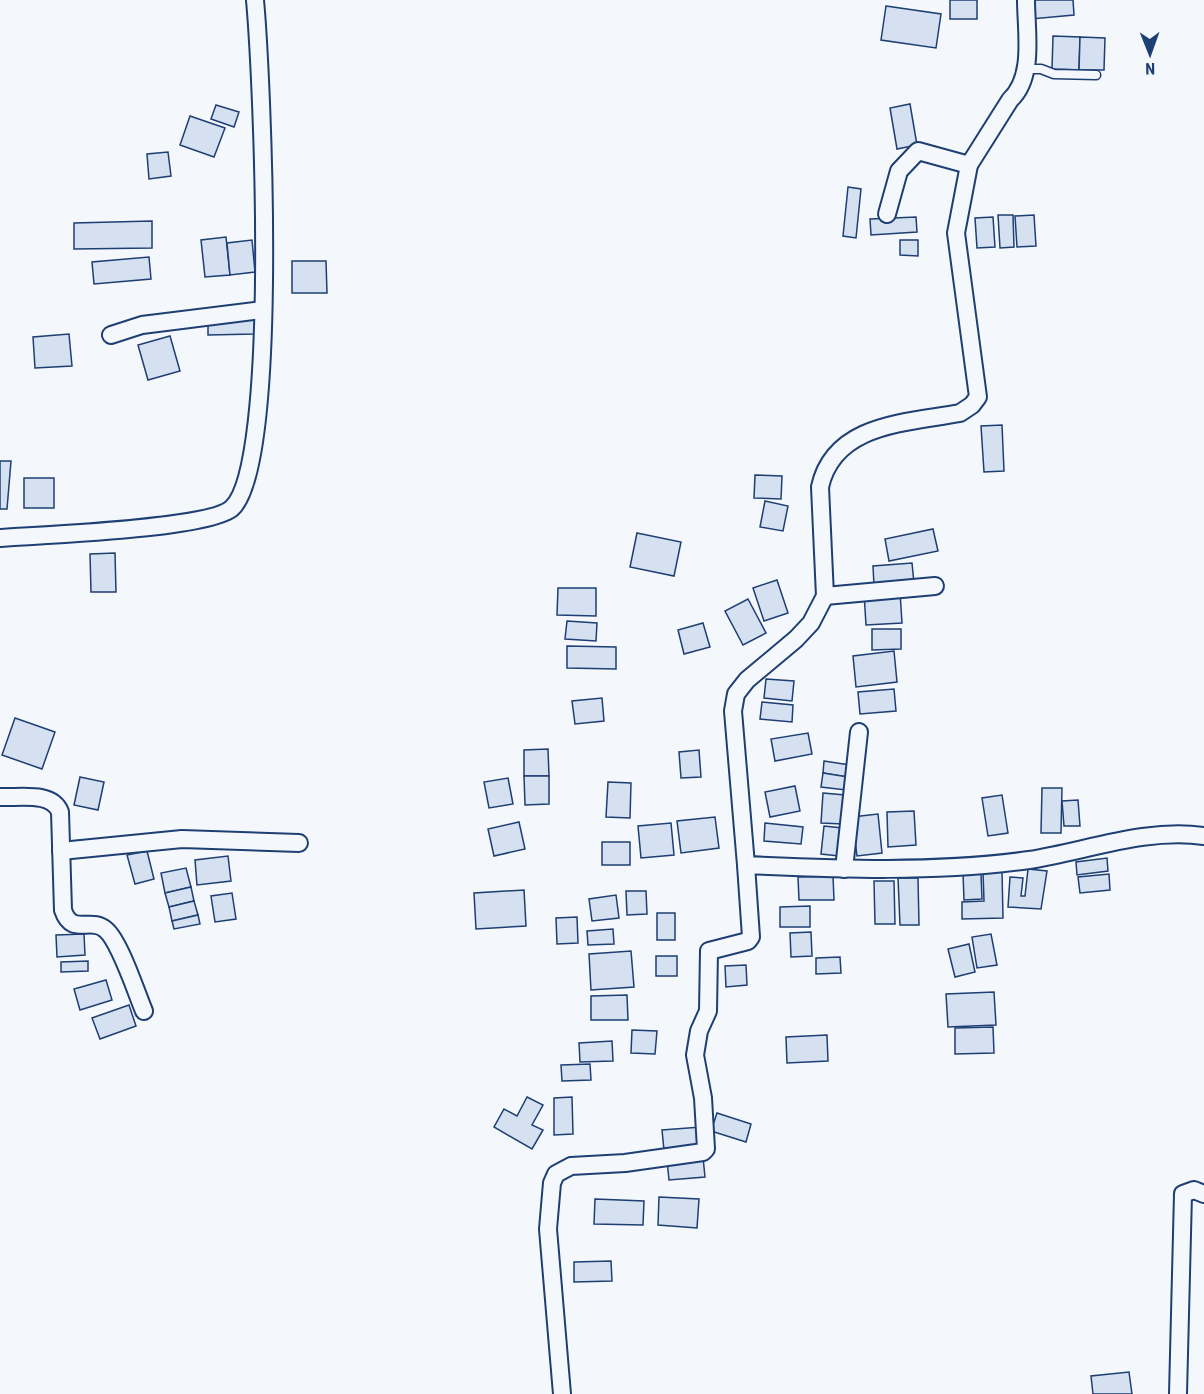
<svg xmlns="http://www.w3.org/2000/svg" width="1204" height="1394" font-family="'Roboto Condensed',sans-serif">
  <rect width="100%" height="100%" fill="#f4f7fb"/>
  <g fill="#d5e0f0" stroke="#1d3f73" stroke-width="1.5">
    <rect x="950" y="0" width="27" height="19"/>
    <polygon points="1030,0 1073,0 1074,15 1031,19"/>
    <polygon points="886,6 941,14 936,48 881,40"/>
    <polygon points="1053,36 1080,37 1079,70 1052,69"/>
    <polygon points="1080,37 1105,38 1104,70 1079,70"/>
    <polygon points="910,104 917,145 897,149 890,108"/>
    <polygon points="216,105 239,112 234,127 211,119"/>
    <polygon points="190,116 225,128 214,157 180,145"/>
    <polygon points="168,152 171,176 149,179 147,154"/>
    <polygon points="848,187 861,189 856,238 843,236"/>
    <polygon points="998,215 1013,215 1014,247 1000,248"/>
    <polygon points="1034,215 1036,246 1017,247 1015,216"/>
    <polygon points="916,217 917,232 871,235 870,219"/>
    <polygon points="993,217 995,247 977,248 975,218"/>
    <polygon points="152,221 152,248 74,249 74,223"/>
    <polygon points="226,237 230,275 205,277 201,240"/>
    <polygon points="252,240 255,272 230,275 227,243"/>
    <polygon points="900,240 918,240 918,256 900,255"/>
    <polygon points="149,257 151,279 94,284 92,262"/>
    <polygon points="292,261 326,261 327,293 292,293"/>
    <polygon points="255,317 255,334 208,335 208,318"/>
    <polygon points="69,334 72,366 35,368 33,337"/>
    <polygon points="170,336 180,371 148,380 138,345"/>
    <polygon points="1002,425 1004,471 984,472 981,426"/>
    <polygon points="0,461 11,461 7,509 0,509"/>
    <polygon points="755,475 782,476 781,499 754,498"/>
    <rect x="24" y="478" width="30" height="30"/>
    <polygon points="765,501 788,506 783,531 760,527"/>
    <polygon points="933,529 938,551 889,561 885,539"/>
    <polygon points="637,533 681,542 674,576 630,567"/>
    <polygon points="115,553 116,592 91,592 90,554"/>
    <polygon points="912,563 914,583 874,586 873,566"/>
    <polygon points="777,580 788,613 764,621 753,588"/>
    <polygon points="558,588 596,588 596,616 557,615"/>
    <polygon points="900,592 902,623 866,625 864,593"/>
    <polygon points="748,599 766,633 743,645 725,611"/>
    <polygon points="567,621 597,623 596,641 565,639"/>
    <polygon points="703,623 710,647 684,654 678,630"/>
    <polygon points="872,629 901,629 901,649 872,650"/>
    <polygon points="567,646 616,647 616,669 567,668"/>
    <polygon points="894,651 897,682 856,687 853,656"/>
    <polygon points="766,679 794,681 792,701 764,698"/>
    <polygon points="894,689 896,711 860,714 858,692"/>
    <polygon points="602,698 604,721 575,724 572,701"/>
    <polygon points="762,702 793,705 792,722 760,719"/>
    <polygon points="15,718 55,732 42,769 2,755"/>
    <polygon points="808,733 812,754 775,761 771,739"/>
    <polygon points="548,749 549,776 524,776 524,750"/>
    <polygon points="699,750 701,777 681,778 679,752"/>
    <polygon points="824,761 850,765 848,777 823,773"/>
    <polygon points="823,773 848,777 846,790 821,787"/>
    <polygon points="524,776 549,776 549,804 525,805"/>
    <polygon points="80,777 104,782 98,810 74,805"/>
    <polygon points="508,778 513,804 489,808 484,782"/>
    <polygon points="608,782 631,783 630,818 606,817"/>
    <polygon points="795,786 800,811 770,817 765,792"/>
    <polygon points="1042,788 1062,788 1061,833 1041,833"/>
    <polygon points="823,793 845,795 843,824 821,823"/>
    <polygon points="1002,795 1008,833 988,836 982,798"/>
    <polygon points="1078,800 1080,826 1064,826 1062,801"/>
    <polygon points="914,811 916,845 888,847 887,812"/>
    <polygon points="878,814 882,853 857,856 852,817"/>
    <polygon points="715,817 719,848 681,853 677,821"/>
    <polygon points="519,822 525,849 494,856 488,829"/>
    <polygon points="671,823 674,855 641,858 638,826"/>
    <polygon points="765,823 803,827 801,844 764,841"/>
    <polygon points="824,826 842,828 839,856 821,854"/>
    <rect x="602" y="842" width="28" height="23"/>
    <polygon points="147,851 154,879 135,884 127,855"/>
    <polygon points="228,856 231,881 197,885 195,860"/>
    <polygon points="1107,858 1108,871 1077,875 1076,862"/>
    <polygon points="186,868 191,887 165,893 161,873"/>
    <polygon points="1028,869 1047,871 1041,909 1008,907 1010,877 1023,878 1021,896 1025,896"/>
    <polygon points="983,871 1002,871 1003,918 962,919 962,902 984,901"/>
    <polygon points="963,873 981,873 982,899 964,900"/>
    <polygon points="1109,874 1110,890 1080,893 1078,877"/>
    <polygon points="833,876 834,900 799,900 798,877"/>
    <polygon points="898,878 918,878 919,925 900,925"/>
    <polygon points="874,881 894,881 895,924 875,924"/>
    <polygon points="191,887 194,901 169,907 165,893"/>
    <polygon points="524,890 526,926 476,929 474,893"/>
    <polygon points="626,891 646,891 647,914 627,915"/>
    <polygon points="232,893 236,919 215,922 211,896"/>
    <polygon points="616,895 619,918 592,921 589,899"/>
    <polygon points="194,901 198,915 172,921 169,907"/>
    <polygon points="810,906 810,927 780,927 780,907"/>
    <rect x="657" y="913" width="18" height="27"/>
    <polygon points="198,915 200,924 174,929 172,921"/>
    <polygon points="577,917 578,943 557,944 556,918"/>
    <polygon points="613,929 614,944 588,945 587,931"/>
    <polygon points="811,932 812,956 791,957 790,933"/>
    <polygon points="84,934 85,955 57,957 56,935"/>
    <polygon points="991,934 997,965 977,968 972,937"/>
    <polygon points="969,944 975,972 955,977 948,949"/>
    <polygon points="631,951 634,987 591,990 589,954"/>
    <rect x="656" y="956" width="21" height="20"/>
    <polygon points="840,957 841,973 816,974 816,958"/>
    <polygon points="88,961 88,971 61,972 61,962"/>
    <polygon points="746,965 747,985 726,987 725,966"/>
    <polygon points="106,980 112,1000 80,1010 74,989"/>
    <polygon points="994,992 996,1025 948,1027 946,994"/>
    <polygon points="627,995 628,1020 591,1020 591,996"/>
    <polygon points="129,1005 136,1026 100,1039 92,1018"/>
    <polygon points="993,1027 994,1053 955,1054 955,1028"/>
    <polygon points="632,1030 657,1031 655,1054 631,1053"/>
    <polygon points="827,1035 828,1061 787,1063 786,1037"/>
    <polygon points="612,1041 613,1061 580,1062 579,1043"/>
    <polygon points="590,1064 591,1080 562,1081 561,1065"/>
    <polygon points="527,1097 543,1105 532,1125 543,1130 532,1149 494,1127 504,1109 517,1116"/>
    <polygon points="572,1097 573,1134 554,1135 554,1098"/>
    <polygon points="717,1113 751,1124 746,1142 711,1131"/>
    <polygon points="701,1127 702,1147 664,1150 662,1130"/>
    <polygon points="703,1157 705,1177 669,1180 667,1160"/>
    <polygon points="659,1197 699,1199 697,1228 658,1225"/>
    <polygon points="595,1199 644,1201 643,1225 594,1224"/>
    <polygon points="611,1261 612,1281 574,1282 574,1262"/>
    <polygon points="1129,1372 1132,1394 1093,1394 1091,1376"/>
  </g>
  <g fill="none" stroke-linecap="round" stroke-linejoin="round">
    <g stroke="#1d3f73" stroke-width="11">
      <polyline id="lane" points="1026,69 1041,69 1054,74 1096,75"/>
    </g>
    <g stroke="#1d3f73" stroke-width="20">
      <g id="street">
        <path d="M1026,0C1026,31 1035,77 1010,100L969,165L956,233L978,397L972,405L960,413C907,423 834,423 820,487L825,596L811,623L796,639L747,680L736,694L733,711L746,865C840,869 935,873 1029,860C1087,851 1144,828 1204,836"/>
        <polyline points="887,214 899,171 918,151 969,165"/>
        <polyline points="111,335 142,325 262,310"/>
        <path d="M0,538C39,535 210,529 232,508C280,464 262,77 255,0"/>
        <polyline points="825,596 935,586"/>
        <path d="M0,797C19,798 52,791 60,812L63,910C72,937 91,916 106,930C120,942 136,992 144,1011"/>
        <polyline points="61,851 182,839 299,843"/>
        <polyline points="844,869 859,732"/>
        <polyline points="562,1394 548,1229 552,1183 556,1174 571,1166 625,1163 703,1152 706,1149 703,1098 695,1055 699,1031 708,1011 709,951 748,941 751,937 746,865"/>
        <polyline points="1178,1394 1183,1194 1194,1190 1204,1194"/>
      </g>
    </g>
    <use href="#lane" stroke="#f4f7fb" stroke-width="8"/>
    <use href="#street" stroke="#f4f7fb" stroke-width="16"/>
  </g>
  <g transform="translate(1150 54) rotate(179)" stroke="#f4f7fb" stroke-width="4.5" paint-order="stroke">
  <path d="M0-4.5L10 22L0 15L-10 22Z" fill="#1d3f73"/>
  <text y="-9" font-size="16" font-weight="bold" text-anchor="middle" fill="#1d3f73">N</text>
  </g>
</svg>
